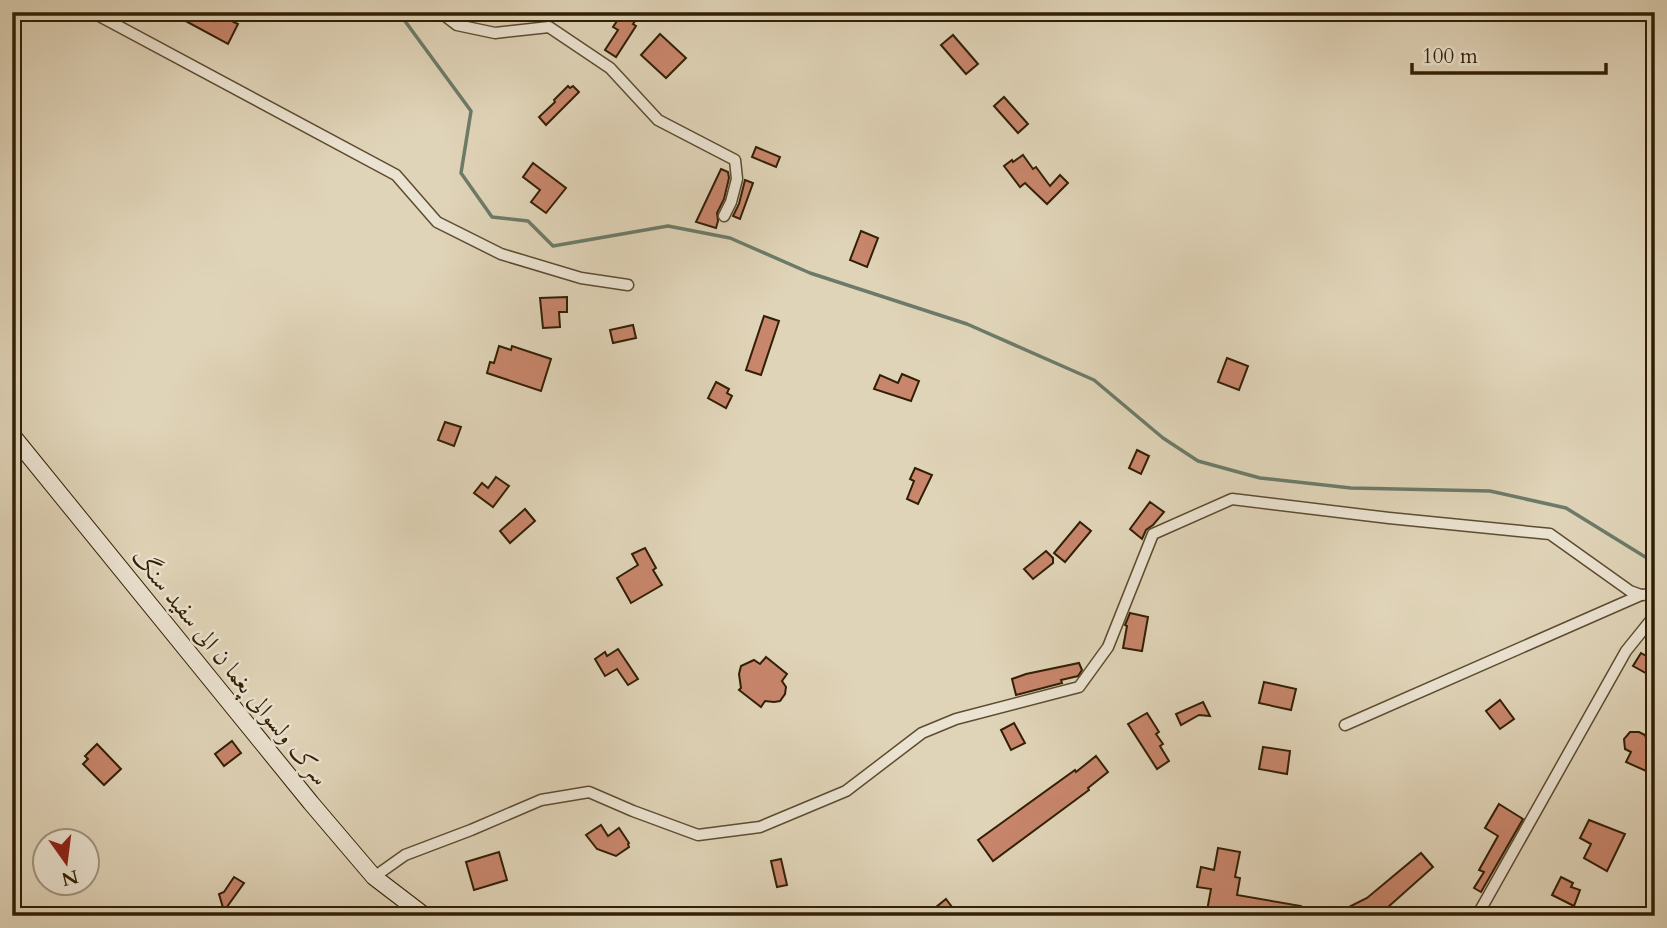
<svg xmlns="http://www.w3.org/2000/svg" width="1667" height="928" font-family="Cardo,Amiri,serif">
  <rect width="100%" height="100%" fill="#e0d4b8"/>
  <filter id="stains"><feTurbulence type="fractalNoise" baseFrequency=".00286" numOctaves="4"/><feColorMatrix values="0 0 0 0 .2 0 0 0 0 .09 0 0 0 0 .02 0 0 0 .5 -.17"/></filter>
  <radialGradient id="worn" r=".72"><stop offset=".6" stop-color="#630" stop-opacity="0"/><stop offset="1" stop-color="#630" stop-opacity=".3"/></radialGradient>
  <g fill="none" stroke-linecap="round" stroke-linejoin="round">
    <polyline stroke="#6c7b69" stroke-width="3.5" points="396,12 402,17 471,111 461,173 492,217 528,221 553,246 668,226 730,238 810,273 967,324 1094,380 1163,438 1198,461 1260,478 1351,488 1490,491 1566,508 1655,563"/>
  </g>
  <g fill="#c8866c" stroke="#311f04" stroke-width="2">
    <polygon points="169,12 198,12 214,21 217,14 238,24 228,44"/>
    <polygon points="623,12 642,12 633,24 636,26 616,57 605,50 618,30 613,27"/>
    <polygon points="660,34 686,58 666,78 641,55"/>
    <polygon points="953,35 978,64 966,74 941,45"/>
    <polygon points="568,86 570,88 573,86 579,92 546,125 539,117 555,102 554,100"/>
    <polygon points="1004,97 1028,124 1018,133 994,106"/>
    <polygon points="756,147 780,157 776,167 752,157"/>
    <polygon points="1023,155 1033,169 1036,167 1050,186 1060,175 1068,183 1047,204 1025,183 1020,187 1004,166 1012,160 1013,162"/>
    <polygon points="533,163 566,188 546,213 531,202 540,190 523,177"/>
    <polygon points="721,169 728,172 729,178 724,199 717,213 718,221 716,228 696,222"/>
    <polygon points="745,180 753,183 740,219 733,216 739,204"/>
    <polygon points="861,231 878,238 867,267 850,260"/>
    <polygon points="567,297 567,312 559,312 560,327 543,328 540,298"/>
    <polygon points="764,316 779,321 761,375 746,370"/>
    <polygon points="633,325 636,338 613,343 610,330"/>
    <polygon points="499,346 511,350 512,346 551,359 541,391 487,373 490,362 494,363"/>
    <polygon points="1227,358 1248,366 1239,390 1218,382"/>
    <polygon points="902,374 919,381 911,401 874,389 880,375 898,383"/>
    <polygon points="716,382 729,389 727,393 732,396 726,408 708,398"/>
    <polygon points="445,422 461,427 454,446 438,440"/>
    <polygon points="1137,450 1149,456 1141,474 1129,468"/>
    <polygon points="915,468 932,475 918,504 907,499 914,481 910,479"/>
    <polygon points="496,477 509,486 493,507 474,493 482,483 488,488"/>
    <polygon points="1150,502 1164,512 1153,525 1146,530 1142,539 1130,529"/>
    <polygon points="525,509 535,521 510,543 500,531"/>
    <polygon points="1080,522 1091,531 1065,562 1054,553"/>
    <polygon points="645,548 656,568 653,570 662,585 631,603 617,578 638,565 632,554"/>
    <polygon points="1046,551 1053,558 1053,563 1033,579 1024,569"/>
    <polygon points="1130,613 1148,617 1142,651 1123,648 1127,626 1125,625"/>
    <polygon points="618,649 638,679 628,685 617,669 605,676 595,659 605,652 607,656"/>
    <polygon points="1641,653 1655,661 1655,670 1651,676 1633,666"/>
    <polygon points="766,657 787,674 782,681 786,687 785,694 780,701 774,702 765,701 761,707 739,690 741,688 739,674 741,666 754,660 760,664"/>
    <polygon points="1079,663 1082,670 1078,676 1061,680 1062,683 1016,695 1012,679 1026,674"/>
    <polygon points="1264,682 1296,689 1291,710 1259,703"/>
    <polygon points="1500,700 1514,719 1500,729 1486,711"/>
    <polygon points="1203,702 1210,716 1199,715 1181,725 1176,714"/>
    <polygon points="1147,713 1159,732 1156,734 1163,744 1160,746 1169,761 1157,769 1128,724"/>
    <polygon points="1014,723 1025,743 1011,750 1001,730"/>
    <polygon points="1630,732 1639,732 1645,735 1647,741 1655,744 1655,775 1626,762 1631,752 1625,749 1624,739"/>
    <polygon points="232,741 241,753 224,766 215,754"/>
    <polygon points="97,744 121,769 104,785 83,764 88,759 85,756"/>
    <polygon points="1263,747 1290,751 1287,774 1259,769"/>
    <polygon points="1096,756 1108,772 1088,788 1089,790 993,861 978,840 1075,770 1076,772"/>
    <polygon points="1499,804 1523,819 1481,892 1474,888 1484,872 1479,870 1498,836 1485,828"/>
    <polygon points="1589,820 1625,834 1607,871 1584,858 1591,844 1580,838"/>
    <polygon points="601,825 608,836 619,828 629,843 628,844 629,847 616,856 597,849 586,835"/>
    <polygon points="1218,848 1240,852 1235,877 1240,878 1237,895 1301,906 1301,916 1206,916 1211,889 1197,887 1201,867 1214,870"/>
    <polygon points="499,852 507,880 474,890 466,862"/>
    <polygon points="1421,853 1433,867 1378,916 1331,916 1367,898"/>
    <polygon points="781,859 787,885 777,887 771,861"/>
    <polygon points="234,877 244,883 224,911 219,894 224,892"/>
    <polygon points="1561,877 1573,883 1571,887 1580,890 1574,906 1552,895"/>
    <polygon points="946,899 955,911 948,916 925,916"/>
  </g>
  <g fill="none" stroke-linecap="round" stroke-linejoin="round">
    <g stroke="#5d4c31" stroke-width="13">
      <g id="minor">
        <polyline points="92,12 396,175 437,222 501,254 581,278 628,285"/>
        <polyline points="440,12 457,25 495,33 549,27 610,68 658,120 735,160 737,179 731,202 724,216"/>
        <polyline points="1345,725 1641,595"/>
        <polyline points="374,877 405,855 471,830 541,800 589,792 633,811 698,835 760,827 846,791 922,733 956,719 1079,687 1108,647 1153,534 1232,499 1389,518 1550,534 1630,591 1641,595 1655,594"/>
        <polyline points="1477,916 1626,651 1655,615"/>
      </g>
    </g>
    <g stroke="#311f04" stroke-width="18">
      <polyline id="secondary" points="12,435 311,803 374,877 425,916"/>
    </g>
    <use href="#minor" stroke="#ebe3d1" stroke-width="10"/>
    <use href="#secondary" stroke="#ebe3d1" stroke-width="16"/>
  </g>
  <g text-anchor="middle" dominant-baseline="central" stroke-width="5" stroke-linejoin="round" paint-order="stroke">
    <g font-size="24" fill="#311f04" stroke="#ebe3d1">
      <text transform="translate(230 667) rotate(51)">سرک ولسوالی پغما ن الی سفید سنگ</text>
    </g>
  </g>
  <rect width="1667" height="928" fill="none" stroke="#e0d4b8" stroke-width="42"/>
  <rect x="14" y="14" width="1639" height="900" fill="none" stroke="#311f04" stroke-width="3.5"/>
  <rect x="21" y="21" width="1625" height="886" fill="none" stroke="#311f04" stroke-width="2"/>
  <g transform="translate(66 862) rotate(166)"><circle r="33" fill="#ebe3d1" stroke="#a1957f" stroke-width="2"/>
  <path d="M0-5L12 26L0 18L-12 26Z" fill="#8f2418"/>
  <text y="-10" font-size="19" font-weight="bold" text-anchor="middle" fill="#311f04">N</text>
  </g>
  <path d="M1412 63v10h194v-10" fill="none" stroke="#311f04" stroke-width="3.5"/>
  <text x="1422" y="63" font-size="21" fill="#311f04" stroke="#ebe3d1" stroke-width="5" paint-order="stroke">100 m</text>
  <rect width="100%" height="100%" filter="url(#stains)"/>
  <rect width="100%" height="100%" fill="url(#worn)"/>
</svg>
